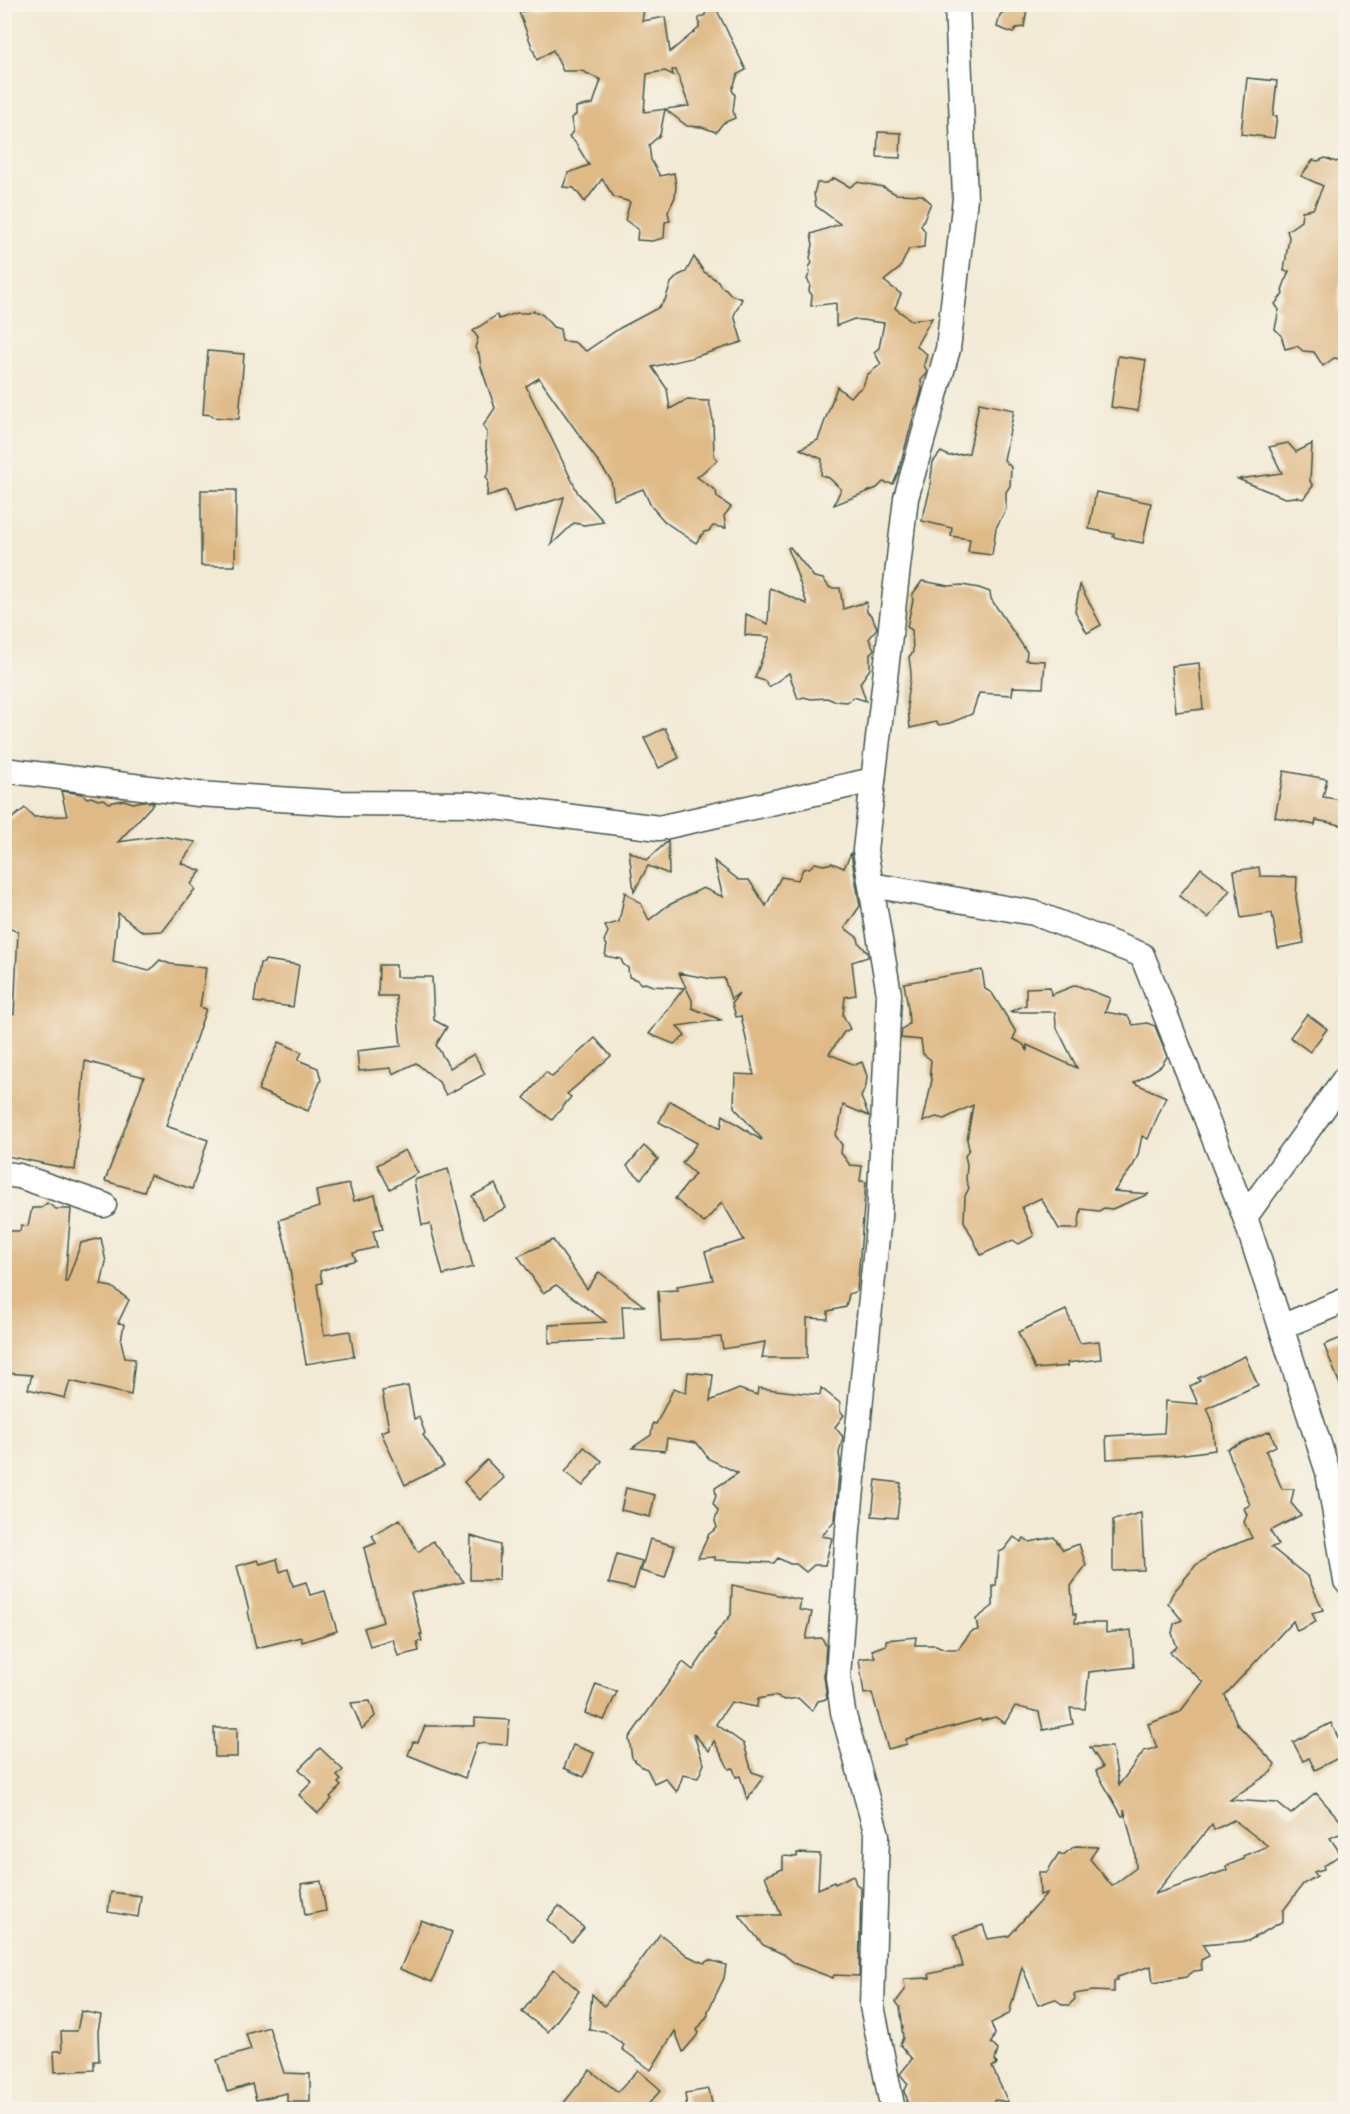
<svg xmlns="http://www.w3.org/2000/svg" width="1350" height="2114" font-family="'Shantell Sans',sans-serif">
  <rect width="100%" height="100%" fill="#f7f3e8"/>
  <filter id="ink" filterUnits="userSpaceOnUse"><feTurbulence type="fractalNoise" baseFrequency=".0167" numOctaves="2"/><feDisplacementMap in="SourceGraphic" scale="12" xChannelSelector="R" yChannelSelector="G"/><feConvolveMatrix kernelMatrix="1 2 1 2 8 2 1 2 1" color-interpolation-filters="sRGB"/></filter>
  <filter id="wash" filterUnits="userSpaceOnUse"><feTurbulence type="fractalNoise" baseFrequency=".008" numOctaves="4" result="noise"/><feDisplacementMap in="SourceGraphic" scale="24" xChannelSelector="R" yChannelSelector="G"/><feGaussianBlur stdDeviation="1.35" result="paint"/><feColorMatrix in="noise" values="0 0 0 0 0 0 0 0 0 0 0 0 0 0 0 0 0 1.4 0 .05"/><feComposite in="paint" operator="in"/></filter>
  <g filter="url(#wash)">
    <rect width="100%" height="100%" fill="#f2ead5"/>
    <g id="blocks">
      <g fill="#dfba86" fill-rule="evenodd">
        <path d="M553,4H642V9H644L642,21L665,17L670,52L699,28V18L705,15L707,4H714L746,70L738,74L732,90L735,95L733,111L735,118L723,123L716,132L702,127L687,126L665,109L660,135L649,145L651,160L660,176L674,173L676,186L675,197L668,212L670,221L665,222L664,238L652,241L637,240L638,229L625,220L630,202L614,197L602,179L585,202L574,188L563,187L568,173L589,165L575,142L569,137L573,131L571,118L576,115V107L593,104L601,80L582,71H563L553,50L537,60L519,12L549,7ZM672,70H676L689,106L644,112L647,74L665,71L673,75Z"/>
        <polygon points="1013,4 1028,4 1024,27 1016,28 1013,33 997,27 1000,15"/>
        <polygon points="1247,78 1277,81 1273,116 1277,116 1274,138 1241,134"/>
        <polygon points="878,132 901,133 900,158 877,157"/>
        <polygon points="1325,158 1336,162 1346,158 1346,260 1342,260 1344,277 1339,288 1338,326 1346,323 1346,360 1334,358 1323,366 1314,352 1303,351 1297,346 1285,349 1281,335 1275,329 1279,310 1275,304 1283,294 1282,290 1289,271 1284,271 1289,237 1287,231 1301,221 1302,211 1313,209 1323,186 1301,176 1313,160 1318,161"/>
        <polygon points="834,178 850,187 857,182 883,187 896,194 922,195 931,203 921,226 925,231 924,247 909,249 900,268 884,281 901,294 895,308 911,320 932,318 916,346 927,354 924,365 927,371 925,376 921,380 922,389 918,404 914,410 914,415 898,473 893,484 883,482 877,488 834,505 841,489 829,478 821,475 822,459 800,449 818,440 837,387 850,397 863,386 867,375 881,364 874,352 879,348 884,323 854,319 836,326 836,303 811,306 812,295 809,291 810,284 807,279 810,273 809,267 812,263 810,258 813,245 811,234 840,224 816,206 814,193 817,183 827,183"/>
        <polygon points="694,257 704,272 718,281 721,287 726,289 731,295 742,299 734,315 742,342 691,358 652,367 667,389 670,409 686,400 709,401 713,420 714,456 718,460 697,477 716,491 717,497 731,507 724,516 726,528 713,526 709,531 704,532 696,543 665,522 651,506 643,489 614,500 611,480 539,378 526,386 578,493 604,522 584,525 574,523 551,545 564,497 514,513 506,490 487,496 488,480 486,477 489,471 489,463 486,447 487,432 483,426 495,408 481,367 479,354 475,348 478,338 473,331 497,315 499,319 517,313 527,313 534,311 543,315 553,327 560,329 562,341 574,342 586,351 620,328 658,308 665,300 671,283 679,275 686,272"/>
        <polygon points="208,351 244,354 239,419 212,417 212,415 203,414"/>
        <polygon points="1118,356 1146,360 1138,411 1111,407"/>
        <polygon points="979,403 1014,410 1004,460 1011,467 1010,486 1006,492 1006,509 996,528 992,555 968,552 970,539 951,536 952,528 922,521 929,493 933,462 941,452 949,456 969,453"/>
        <polygon points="1288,443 1296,452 1312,444 1310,481 1313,486 1303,499 1296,497 1285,498 1238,479 1282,473 1269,447"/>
        <polygon points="201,490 236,490 235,566 201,566"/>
        <polygon points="1096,492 1151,503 1143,543 1113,537 1114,534 1089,529"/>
        <polygon points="790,547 814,577 823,579 830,588 840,588 843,609 866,602 867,612 872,616 877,628 869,639 874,649 870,654 870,669 860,683 866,701 854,697 847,702 834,701 827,698 811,699 804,697 798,699 789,673 769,687 765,681 755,678 770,637 745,635 746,614 768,624 770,588 807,604 788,548"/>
        <polygon points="922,581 949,586 962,585 979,588 990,592 991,599 1027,652 1026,660 1045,661 1043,688 1013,687 1012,695 979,693 972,714 950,723 939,725 936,722 910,728 907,698 911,673 909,657 913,652 912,630 907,627 913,600 912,595"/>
        <polygon points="1080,585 1101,625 1087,633 1075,611"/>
        <polygon points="1199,663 1203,709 1176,712 1172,666"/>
        <polygon points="665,728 679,758 659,768 644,738"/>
        <polygon points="1284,771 1327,779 1323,797 1346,801 1346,826 1316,820 1315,825 1275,817"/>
        <polygon points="61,791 82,794 87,798 91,797 98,800 104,799 109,803 124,800 133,803 142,801 154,803 118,842 161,836 196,842 181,863 201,871 191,884 195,889 163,931 143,932 118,913 113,962 149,971 160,960 170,964 206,968 200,1007 206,1009 166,1126 208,1140 192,1189 150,1175 144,1192 105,1181 144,1077 85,1061 75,1170 7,1156 9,1128 4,1127 4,1014 14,1014 18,932 4,926 4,825 25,808 34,817 67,816"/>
        <polygon points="668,841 669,874 648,866 634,892 629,851 647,860"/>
        <polygon points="851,853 860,906 845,928 858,938 859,943 868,953 868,957 852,962 856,995 845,997 843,1015 850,1029 844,1032 829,1054 855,1065 862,1062 867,1076 866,1086 861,1097 869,1116 843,1105 839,1127 835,1135 842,1145 841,1153 850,1165 862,1166 860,1181 866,1182 857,1291 849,1294 846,1307 828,1311 828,1319 807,1318 807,1358 762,1358 765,1342 723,1349 721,1337 661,1341 658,1291 678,1290 677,1286 713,1280 705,1252 744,1240 722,1202 704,1223 675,1199 695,1174 682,1163 697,1143 659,1122 670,1101 721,1128 723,1115 761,1140 762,1139 734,1107 735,1074 754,1075 741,1016 736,1017 732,1003 739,993 731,999 724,978 712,979 679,973 692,1000 692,1008 721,1020 677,1026 685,1036 674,1044 649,1034 684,988 653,986 645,983 641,984 637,980 629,977 628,968 623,964 621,959 605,956 607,945 604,941 608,932 605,926 619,922 625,892 641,904 649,920 667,906 703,888 723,897 714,861 739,880 749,880 766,906 781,877 798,880 803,869 809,868 815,863 824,865 832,863 844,868"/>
        <polygon points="1259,867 1260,876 1297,877 1296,898 1304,943 1278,948 1272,913 1241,918 1234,871"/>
        <polygon points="1201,868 1230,890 1208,918 1179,896"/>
        <polygon points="265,960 299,965 293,1007 254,1002 260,963 264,963"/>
        <polygon points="379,965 396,965 396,977 432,977 434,1020 447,1027 436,1045 450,1068 474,1054 485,1074 446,1095 439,1082 416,1063 393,1074 391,1068 359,1071 357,1051 401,1046 396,996 378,996"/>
        <polygon points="982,970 985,989 992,993 1016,1032 1013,1039 1023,1044 1027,1050 1027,1045 1077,1068 1056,1026 1055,1012 1009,1012 1026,1005 1026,988 1050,987 1051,995 1076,985 1110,998 1105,1012 1128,1016 1133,1025 1147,1023 1155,1026 1167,1057 1161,1066 1134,1083 1166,1097 1148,1139 1142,1136 1138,1155 1133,1166 1114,1191 1149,1194 1112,1209 1104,1208 1099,1211 1081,1209 1078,1229 1059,1229 1041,1198 1022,1207 1034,1236 1019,1244 1013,1240 981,1255 964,1221 965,1196 969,1188 966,1180 967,1164 965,1156 969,1149 967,1140 973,1105 944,1119 936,1117 923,1122 932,1080 930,1071 931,1060 923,1054 921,1040 901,1038 902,1029 909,1024 908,1008 904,983"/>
        <polygon points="1307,1014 1327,1029 1310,1052 1290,1037"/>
        <polygon points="595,1038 611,1056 567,1094 571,1097 552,1120 524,1098 546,1072 552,1077"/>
        <polygon points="279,1042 302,1052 298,1060 318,1068 321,1080 308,1111 258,1090"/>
        <polygon points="644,1146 658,1159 641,1179 627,1166"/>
        <polygon points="405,1150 418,1173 390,1189 377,1165"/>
        <polygon points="448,1169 473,1267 443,1275 430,1224 422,1225 414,1180"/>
        <polygon points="349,1184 354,1201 375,1195 383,1229 373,1231 377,1247 353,1253 356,1260 320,1271 322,1283 317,1284 324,1335 350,1331 354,1356 306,1364 286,1246 279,1220 319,1207 316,1191"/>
        <polygon points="495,1184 506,1208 483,1219 472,1196"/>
        <polygon points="47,1203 56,1209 71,1209 65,1282 67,1282 81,1243 101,1238 106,1262 101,1285 112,1287 129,1300 118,1323 124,1324 121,1341 125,1358 135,1359 131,1395 70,1381 65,1398 28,1389 32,1375 6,1373 4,1231 20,1231 21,1225 28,1226 32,1208 41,1208"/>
        <polygon points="553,1240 587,1289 599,1272 644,1306 622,1306 624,1339 549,1343 549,1325 606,1322 556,1285 543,1293 518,1256"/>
        <polygon points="1066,1310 1080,1343 1099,1341 1101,1359 1067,1363 1068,1366 1035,1369 1018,1332"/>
        <polygon points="1346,1336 1346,1397 1345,1397 1324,1345"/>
        <polygon points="1245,1356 1258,1385 1207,1408 1212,1420 1215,1450 1177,1455 1107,1459 1106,1436 1164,1433 1166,1401 1198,1404 1190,1386 1200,1381 1198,1378"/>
        <polygon points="688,1372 713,1375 710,1401 739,1389 757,1395 758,1388 820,1395 821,1388 840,1403 840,1411 844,1415 835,1427 843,1437 839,1453 840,1461 835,1520 822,1536 832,1538 825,1565 814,1565 806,1572 796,1564 790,1564 778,1558 774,1563 715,1560 715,1557 698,1558 709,1534 717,1528 715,1521 718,1511 713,1504 716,1496 715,1488 738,1473 709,1459 697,1443 667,1438 665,1451 632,1448 651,1435 653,1423 656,1424 674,1388 686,1393"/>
        <polygon points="408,1386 414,1419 419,1417 425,1433 423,1435 444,1466 405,1485 381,1432 389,1429 382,1391"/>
        <path d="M1270,1431L1276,1446L1266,1451L1282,1489H1294L1291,1503L1301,1515L1270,1531L1279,1545L1271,1547L1308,1577L1323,1610L1312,1613L1316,1622L1297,1631L1293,1621L1225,1695L1237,1724L1275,1764L1271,1772L1230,1800L1277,1803L1291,1814L1316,1793L1346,1827V1831L1330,1838L1341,1854L1324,1866V1869L1314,1872L1317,1876L1303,1884L1283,1911V1921L1248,1941L1203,1945L1209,1956L1201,1960L1202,1970L1194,1971L1186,1977L1153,1983L1151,1966L1117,1977V1981H1114V1992L1093,1991L1074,1994L1075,1999L1069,2005H1063L1055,1999L1038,2005L1022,1967L1009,2014L991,2023L995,2034L991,2043L998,2050L995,2060L997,2064L992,2067L1008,2102L995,2100L988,2109H933L926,2104L913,2109H907V2098L904,2092L908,2084L900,2074L912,2059L900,2045L903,2038L902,2028H903L900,2007L896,2002L905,1990L904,1979L930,1978L929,1974L963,1966L954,1935L983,1925L988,1939L1009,1936L1047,1893L1040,1895L1039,1872H1047L1059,1853L1063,1855L1075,1846L1098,1847L1090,1859L1112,1886L1136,1868L1135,1853L1124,1809V1816H1122L1096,1771L1103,1767L1090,1747H1112L1119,1785L1144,1751L1157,1748L1148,1724L1180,1712L1203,1682L1170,1652L1177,1647L1172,1633L1174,1624L1182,1620L1168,1603L1173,1593L1196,1565L1217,1551L1252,1538L1244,1522L1247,1515L1244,1508L1250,1505L1227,1449ZM1234,1820L1268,1846L1243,1856L1244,1859L1226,1866L1227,1870L1155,1894L1212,1824L1214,1830Z"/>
        <polygon points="584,1447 602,1461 583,1486 565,1472"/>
        <polygon points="487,1460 504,1478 480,1500 464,1482"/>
        <polygon points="876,1480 901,1483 897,1518 872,1516"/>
        <polygon points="626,1488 655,1495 650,1517 621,1510"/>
        <polygon points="1141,1513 1144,1570 1113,1571 1113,1520"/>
        <polygon points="400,1519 418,1552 433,1541 464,1582 411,1593 422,1634 420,1634 422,1641 417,1642 419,1651 398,1656 393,1639 370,1646 364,1628 383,1622 364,1548 376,1543 372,1535"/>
        <polygon points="471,1536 500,1545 499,1580 470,1580"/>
        <polygon points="1014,1537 1021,1542 1024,1538 1030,1542 1054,1537 1063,1550 1079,1544 1086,1565 1071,1586 1073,1614 1076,1614 1075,1623 1106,1623 1106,1633 1131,1630 1134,1667 1089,1672 1085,1709 1070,1708 1073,1724 1043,1730 1039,1712 1015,1706 1005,1723 995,1717 981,1721 980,1719 906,1739 907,1744 888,1749 872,1693 864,1694 859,1659 875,1657 872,1650 886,1645 886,1640 916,1637 915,1645 936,1645 945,1649 958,1649 971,1632 978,1630 976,1619 993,1606 993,1586 996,1586 999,1552 1004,1550"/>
        <polygon points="650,1539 675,1546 665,1578 641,1571"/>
        <polygon points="617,1554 642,1561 634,1589 609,1583"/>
        <polygon points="277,1559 280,1572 288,1569 293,1586 306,1582 310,1595 325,1591 337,1631 302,1642 301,1637 256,1648 248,1611 249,1610 237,1566 258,1560 260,1564"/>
        <polygon points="732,1585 801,1600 799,1610 812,1612 806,1639 822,1638 826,1646 824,1676 827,1699 818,1701 812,1711 798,1698 785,1700 774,1696 758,1699 757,1707 731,1702 716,1724 744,1744 752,1772 764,1776 747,1799 740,1776 736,1777 733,1768 729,1769 714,1741 709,1751 693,1733 704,1764 698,1778 683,1775 677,1792 665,1778 654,1783 647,1769 642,1767 632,1758 629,1738 683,1662 693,1670 716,1636 714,1635 731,1615"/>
        <polygon points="596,1684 617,1692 604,1720 585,1713"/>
        <polygon points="370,1701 375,1716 362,1729 351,1703"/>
        <polygon points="475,1718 509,1720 507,1745 477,1743 465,1778 408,1755 413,1742 418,1742 425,1726 475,1726"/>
        <polygon points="1331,1723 1346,1754 1315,1770 1309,1758 1303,1761 1293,1742"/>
        <polygon points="214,1728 237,1728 237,1757 215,1757"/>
        <polygon points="573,1745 594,1753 584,1777 564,1768"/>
        <polygon points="320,1748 343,1770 337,1776 341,1780 338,1783 341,1786 330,1797 332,1799 318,1813 299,1795 312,1782 299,1769"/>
        <polygon points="797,1853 820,1854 818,1889 834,1882 835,1884 853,1875 856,1884 861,1888 859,1976 834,1975 833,1978 796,1964 783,1954 763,1945 739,1915 781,1915 765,1876 783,1869 783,1856 797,1857"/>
        <polygon points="321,1881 326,1911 305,1915 301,1884"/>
        <polygon points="111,1892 141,1896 138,1917 108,1912"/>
        <polygon points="559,1906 584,1928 572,1942 547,1920"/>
        <polygon points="421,1920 452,1932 432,1982 400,1969"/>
        <polygon points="660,1934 688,1956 704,1963 709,1960 726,1965 724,1978 708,2011 708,2015 697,2030 699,2033 683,2052 675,2031 651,2070 622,2049 624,2045 604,2031 589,2030 592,1994 604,2006 632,1973"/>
        <polygon points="554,1969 579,1991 548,2032 522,2012"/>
        <polygon points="81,2011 101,2015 98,2031 99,2061 94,2061 94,2070 55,2072 54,2051 62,2051 61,2031 77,2031"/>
        <polygon points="269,2027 284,2073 310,2074 310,2102 287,2102 287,2093 256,2100 252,2084 227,2092 217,2060 251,2050 246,2034"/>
        <polygon points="590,2070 618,2092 638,2070 661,2090 644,2109 559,2109"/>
        <polygon points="709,2089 713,2109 687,2109 685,2093"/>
      </g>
    </g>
  </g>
  <g filter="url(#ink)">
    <use href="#blocks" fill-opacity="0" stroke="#3f574c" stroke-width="1.5"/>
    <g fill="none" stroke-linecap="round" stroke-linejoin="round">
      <g stroke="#3f574c" stroke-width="27">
        <g id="minor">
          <polyline points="4,770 198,794 341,803 471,804 659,828 873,780"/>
          <polyline points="871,885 1034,913 1142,955 1245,1217 1281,1327 1328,1472 1346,1581"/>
          <polyline points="4,1174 19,1176 104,1205"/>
          <polyline points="1245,1217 1346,1077"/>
          <polyline points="1281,1327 1346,1300"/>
          <polyline points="893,2110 872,2006 877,1835 843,1712 838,1677 848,1529 879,1217 889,994 865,850 906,498 948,349 965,198 957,4"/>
        </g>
      </g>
      <use href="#minor" stroke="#fff" stroke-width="24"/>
    </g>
  </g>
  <rect width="1350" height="2114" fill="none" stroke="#f7f3e8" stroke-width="24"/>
</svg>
